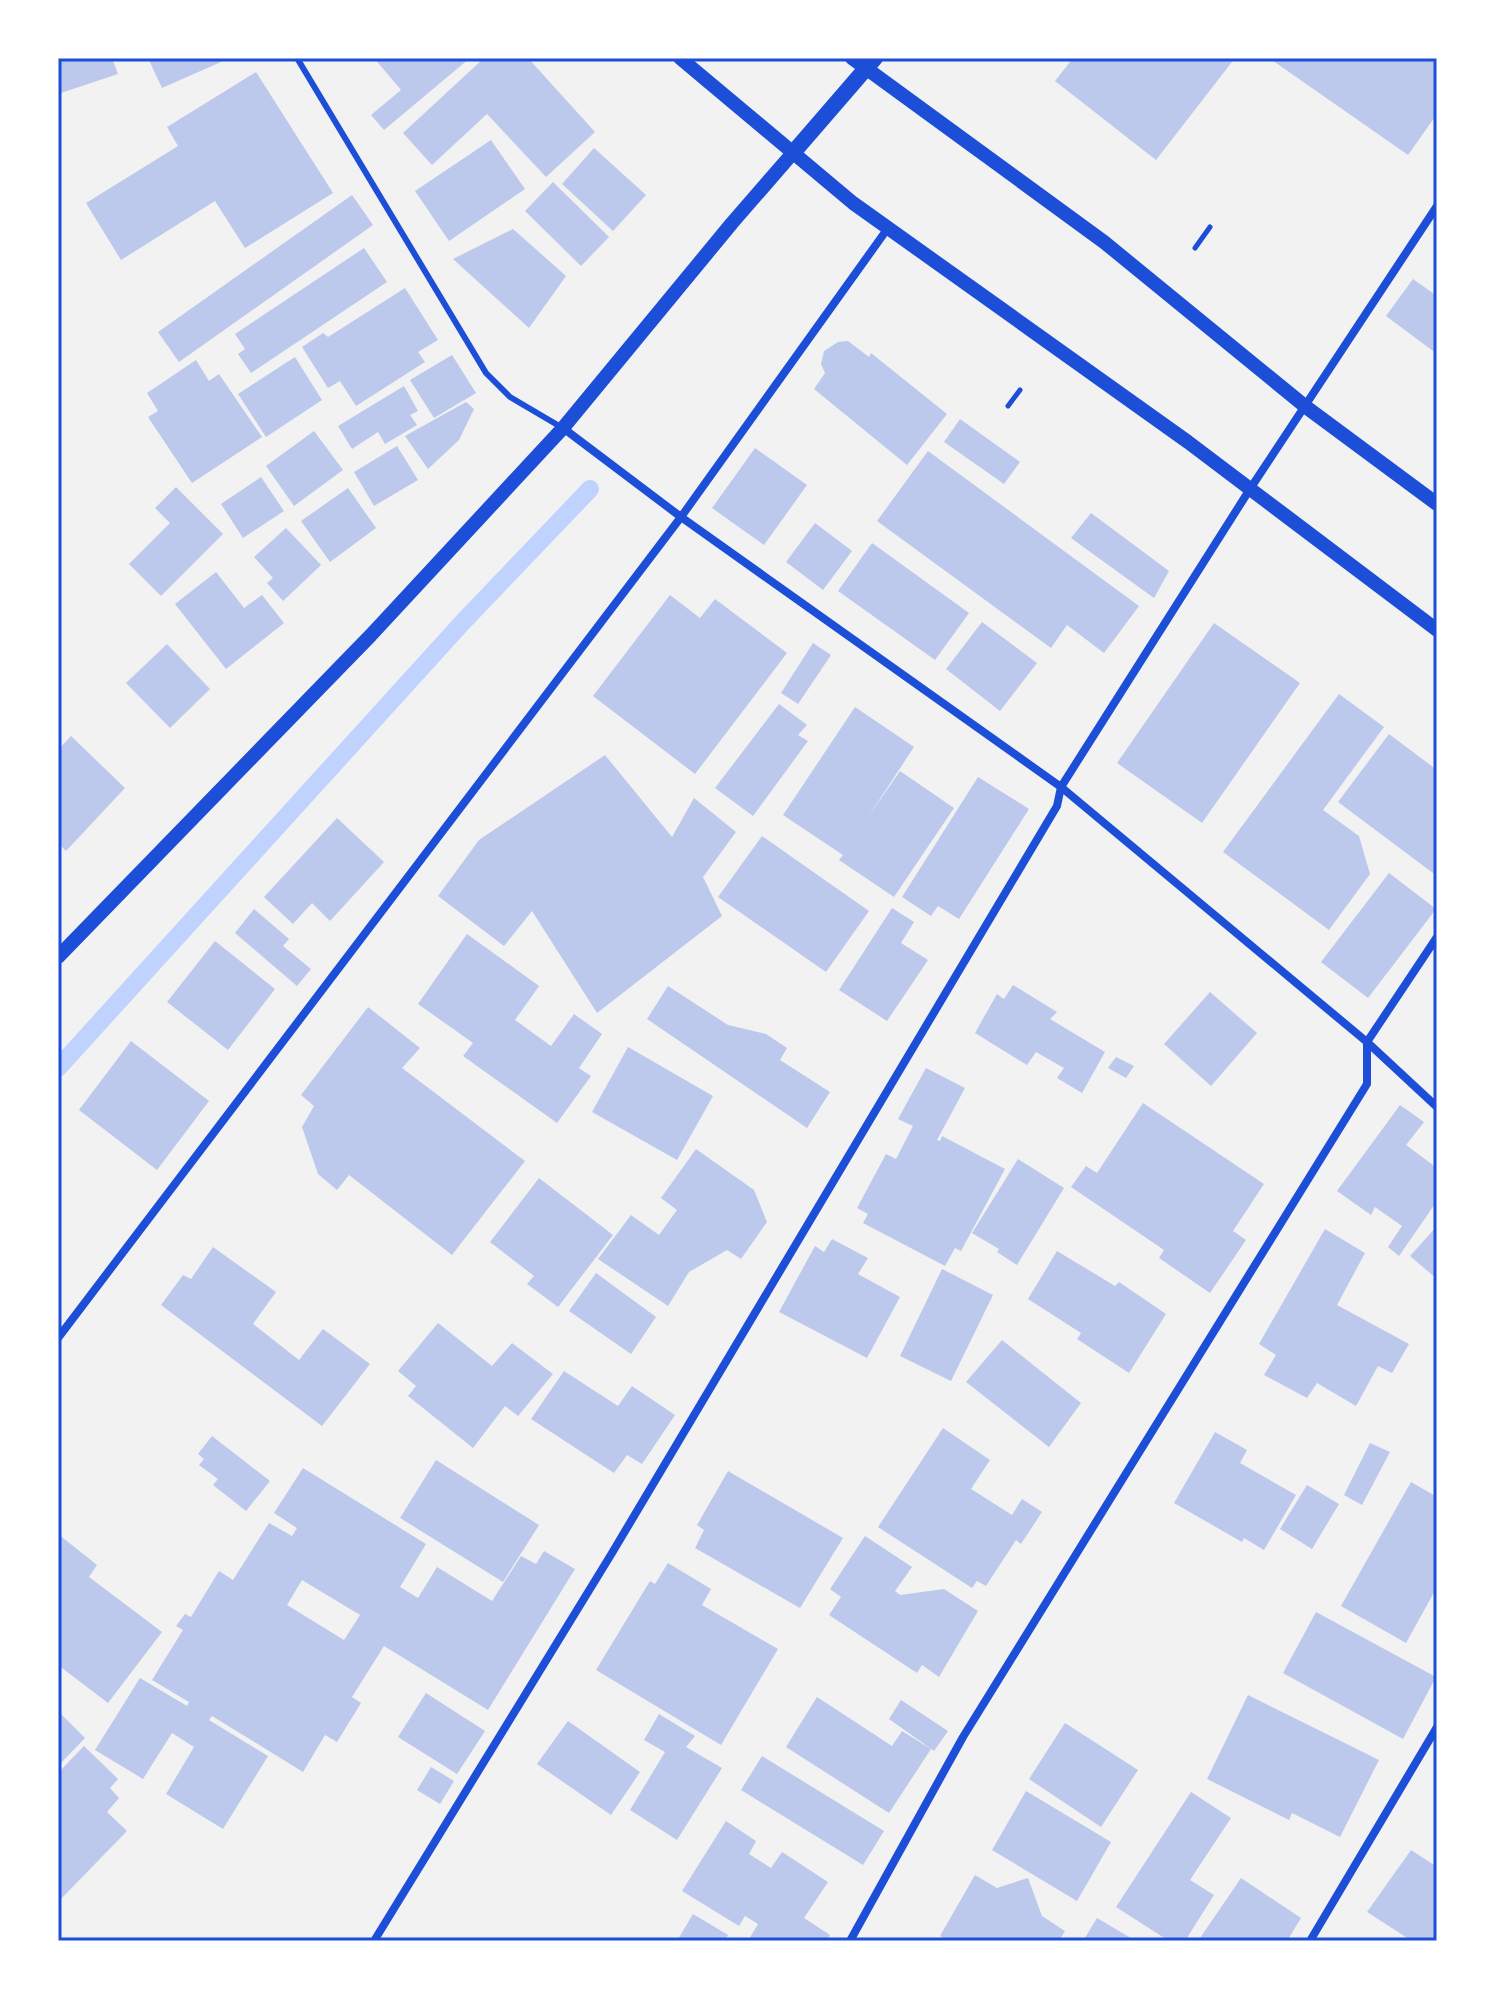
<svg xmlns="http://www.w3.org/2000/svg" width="1495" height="1999" font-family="Poppins,sans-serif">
  <rect width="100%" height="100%" fill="#f2f2f2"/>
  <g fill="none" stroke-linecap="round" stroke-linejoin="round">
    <polyline stroke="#bfd3fe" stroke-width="18" points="58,1068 462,623 590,489"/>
  </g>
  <g fill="#bdc9ec" fill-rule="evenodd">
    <polygon points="58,58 112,58 118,74 58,94"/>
    <polygon points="148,58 230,58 162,88"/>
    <polygon points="374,58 470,58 384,130 371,115 401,90"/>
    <polygon points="484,58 528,58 595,132 546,177 487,114 432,165 403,133"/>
    <polygon points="1073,58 1235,58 1156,160 1055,81"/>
    <polygon points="1269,58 1435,58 1437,60 1437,114 1408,155"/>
    <polygon points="256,72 333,193 245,248 215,201 121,260 86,203 178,146 167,127"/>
    <polygon points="491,140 525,189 449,241 415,191"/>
    <polygon points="594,148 646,195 613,231 562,184"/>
    <polygon points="553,182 609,237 581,266 525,211"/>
    <polygon points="352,195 373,225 179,362 158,332"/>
    <polygon points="513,229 566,276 529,328 453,259"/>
    <polygon points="364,248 387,282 251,373 238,354 245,349 235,334"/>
    <polygon points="1413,279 1437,296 1437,354 1386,316"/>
    <polygon points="405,288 438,340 418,352 425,362 356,406 340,381 328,388 302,347 323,333 328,337"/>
    <polygon points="848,341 869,357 871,353 947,414 907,465 814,389 825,373 821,364 824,351 838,342"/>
    <polygon points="452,355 476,393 434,418 410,380"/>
    <polygon points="295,357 322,400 266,437 238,394"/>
    <polygon points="196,360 209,381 219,374 262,437 192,483 148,417 158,411 147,393"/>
    <polygon points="404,386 418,411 410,415 417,425 385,444 378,432 352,449 338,426"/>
    <polygon points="466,402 474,409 459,440 428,469 405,436"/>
    <polygon points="960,419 1020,462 1004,484 944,442"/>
    <polygon points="314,431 343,470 294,506 266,466"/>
    <polygon points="397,446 418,480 374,506 354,472"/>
    <polygon points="755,448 807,485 764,545 712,508"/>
    <polygon points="928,451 1139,606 1104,653 1067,625 1051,648 877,521"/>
    <polygon points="261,477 284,511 243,538 221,504"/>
    <polygon points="176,487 223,534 161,596 129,564 170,523 155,508"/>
    <polygon points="348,488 376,528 330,562 301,521"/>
    <polygon points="1091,513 1169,571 1154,598 1071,538"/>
    <polygon points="815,523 852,551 823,590 786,562"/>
    <polygon points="286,528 321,565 283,601 267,583 273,578 254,557"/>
    <polygon points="872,543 969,613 935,660 838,591"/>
    <polygon points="216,572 244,608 262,595 284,623 226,669 175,604"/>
    <polygon points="670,595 700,618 715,599 787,653 695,774 593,696"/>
    <polygon points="982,622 1037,663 1000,711 946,669"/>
    <polygon points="1214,623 1300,683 1202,823 1117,763"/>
    <polygon points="813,643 831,655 798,704 781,693"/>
    <polygon points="167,644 210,689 170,728 126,683"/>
    <polygon points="1339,694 1384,727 1323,810 1359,836 1370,874 1329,930 1223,852"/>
    <polygon points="779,704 807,725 798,735 808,741 753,816 715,788"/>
    <polygon points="855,707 914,747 868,817 900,771 954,808 894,897 839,860 843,855 783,815"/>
    <polygon points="1389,734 1437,770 1437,876 1338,802"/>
    <polygon points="71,736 125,788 66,851 58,843 58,750"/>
    <polygon points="605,755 672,837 694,798 736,832 703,877 722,916 597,1013 532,911 504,946 438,896 479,840"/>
    <polygon points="978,777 1029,809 959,919 938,906 931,916 902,897"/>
    <polygon points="337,818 384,862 330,921 312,903 293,924 264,897"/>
    <polygon points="762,836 869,911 826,972 718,897"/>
    <polygon points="1389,873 1436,909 1368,998 1321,962"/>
    <polygon points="892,908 914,922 901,943 928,960 887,1021 839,990"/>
    <polygon points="254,909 289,939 283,946 311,969 297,986 235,933"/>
    <polygon points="467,934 539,986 515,1020 551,1046 574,1014 602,1034 579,1068 591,1076 557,1123 463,1056 473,1043 418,1004"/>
    <polygon points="215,941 275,989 228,1050 167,1002"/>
    <polygon points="1013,985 1057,1012 1050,1019 1105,1052 1082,1093 1057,1078 1064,1068 1036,1052 1027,1065 975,1033 997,994 1004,999"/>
    <polygon points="668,986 728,1025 766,1034 787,1048 780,1060 830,1092 807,1128 647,1019"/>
    <polygon points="1210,992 1257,1033 1211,1086 1164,1044"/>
    <polygon points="368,1007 420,1048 402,1068 525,1161 452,1255 349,1175 337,1190 318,1174 302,1127 314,1106 301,1095"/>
    <polygon points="131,1041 209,1101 157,1170 79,1110"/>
    <polygon points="628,1047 713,1096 677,1160 592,1112"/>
    <polygon points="1116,1057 1134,1066 1126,1078 1108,1068"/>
    <polygon points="926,1068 965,1088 937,1140 940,1141 942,1136 1005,1169 961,1251 955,1248 945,1266 863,1223 868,1214 857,1208 886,1154 896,1159 913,1126 898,1119"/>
    <polygon points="1143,1103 1264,1184 1233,1231 1246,1240 1210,1293 1159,1258 1164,1250 1071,1187 1086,1166 1097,1173"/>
    <polygon points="1400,1105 1424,1122 1406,1145 1437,1168 1437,1201 1399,1256 1388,1247 1402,1226 1375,1207 1371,1215 1337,1191"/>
    <polygon points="696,1149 754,1190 767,1222 741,1259 727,1250 689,1272 668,1306 598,1259 631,1215 659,1235 677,1210 661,1198"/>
    <polygon points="1018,1159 1064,1188 1017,1265 997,1252 999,1249 972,1233"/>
    <polygon points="539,1178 613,1235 558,1307 527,1284 534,1276 490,1242"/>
    <polygon points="1437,1226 1437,1279 1410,1256"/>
    <polygon points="1325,1229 1365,1253 1337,1305 1409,1344 1392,1373 1378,1366 1356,1406 1317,1383 1307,1398 1264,1375 1276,1355 1259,1344"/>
    <polygon points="832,1239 868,1258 858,1274 900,1297 867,1358 779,1312 815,1246 824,1252"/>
    <polygon points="213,1247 276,1292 253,1324 299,1360 323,1329 370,1364 322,1426 161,1305 183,1275 191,1279"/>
    <polygon points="1057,1251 1115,1286 1119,1282 1166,1314 1129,1373 1077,1339 1081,1333 1028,1299"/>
    <polygon points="942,1269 993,1295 951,1381 900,1356"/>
    <polygon points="596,1273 656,1317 631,1354 569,1311"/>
    <polygon points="438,1323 492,1366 512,1343 553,1374 518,1416 505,1406 473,1448 408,1396 416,1386 398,1371"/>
    <polygon points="1002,1340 1081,1403 1049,1447 966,1382"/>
    <polygon points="564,1371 618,1406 632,1386 675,1415 642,1464 627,1455 614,1473 531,1419"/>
    <polygon points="943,1428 990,1460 971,1489 1012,1515 1022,1499 1042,1512 1021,1544 1016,1540 986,1586 977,1581 972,1588 878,1527"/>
    <polygon points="1215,1432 1247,1450 1240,1463 1296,1495 1264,1550 1244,1538 1242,1542 1174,1503"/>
    <polygon points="212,1436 270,1481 246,1511 213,1485 218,1479 199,1465 204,1459 198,1454"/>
    <polygon points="1370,1443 1390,1452 1362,1505 1344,1495"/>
    <polygon points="436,1460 539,1525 503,1582 400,1518"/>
    <path d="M303,1468L426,1544L400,1587L418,1598L437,1567L492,1601L521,1556L536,1564L544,1551L575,1569L488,1710L384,1646L352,1697L361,1703L337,1742L325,1735L303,1772L212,1716L209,1720L268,1756L223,1829L166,1794L194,1747L172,1733L143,1779L95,1750L140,1678L187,1706L189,1702L152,1680L183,1630L176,1626L185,1614L191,1617L219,1571L233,1580L269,1523L292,1536L297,1528L274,1513ZM302,1580L360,1615L344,1640L287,1605Z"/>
    <polygon points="728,1471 843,1538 800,1608 695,1548 704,1530 697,1525"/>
    <polygon points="1411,1482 1437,1497 1437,1587 1406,1643 1341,1606"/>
    <polygon points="1307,1485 1339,1504 1312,1549 1280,1529"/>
    <polygon points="58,1534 97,1565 89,1577 162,1632 108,1703 58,1665"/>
    <polygon points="865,1536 912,1567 895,1591 900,1595 944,1589 978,1611 939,1677 922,1665 917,1673 829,1615 841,1597 830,1589"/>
    <polygon points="668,1563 711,1589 702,1605 778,1649 721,1745 596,1670 650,1581 655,1584"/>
    <polygon points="1316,1612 1436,1677 1403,1739 1283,1673"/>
    <polygon points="426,1693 485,1731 457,1774 398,1737"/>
    <polygon points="1248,1695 1379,1760 1340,1837 1292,1813 1289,1820 1207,1779"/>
    <polygon points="817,1697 892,1746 902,1731 931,1749 889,1813 786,1747"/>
    <polygon points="901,1700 948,1731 934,1751 889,1719"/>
    <polygon points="58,1711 85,1738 58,1766"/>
    <polygon points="659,1714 695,1736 686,1747 722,1768 677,1840 630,1810 665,1752 644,1740"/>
    <polygon points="568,1721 640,1772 611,1815 537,1764"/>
    <polygon points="1065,1723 1138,1770 1101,1827 1029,1779"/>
    <polygon points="84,1746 118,1779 110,1788 119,1798 107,1812 127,1831 58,1902 58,1773"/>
    <polygon points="762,1756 884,1831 863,1865 741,1790"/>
    <polygon points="431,1767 454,1781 440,1804 417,1790"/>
    <polygon points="1026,1791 1111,1842 1077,1901 992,1850"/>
    <polygon points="1191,1792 1231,1818 1190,1880 1214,1895 1185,1941 1169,1941 1116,1907"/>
    <polygon points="726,1821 756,1841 749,1854 771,1868 782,1852 828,1882 804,1918 830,1935 826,1941 748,1941 758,1924 745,1916 739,1926 682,1891"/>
    <polygon points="1411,1850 1437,1867 1437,1941 1412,1941 1367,1912"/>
    <polygon points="975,1875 997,1888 1028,1878 1042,1916 1065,1931 1059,1941 949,1941 940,1936"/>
    <polygon points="1241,1878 1301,1918 1287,1941 1198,1941"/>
    <polygon points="693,1914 728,1935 725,1941 677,1941"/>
    <polygon points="1097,1918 1136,1941 1083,1941"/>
  </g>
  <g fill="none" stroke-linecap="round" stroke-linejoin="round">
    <g stroke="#1d4ed8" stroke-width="5">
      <polyline points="1195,248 1210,227"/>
      <polyline points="1008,406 1020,390"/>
    </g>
    <polyline stroke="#1d4ed8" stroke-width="6" points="297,58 486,373 510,397 561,427"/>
    <g stroke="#1d4ed8" stroke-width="8">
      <polyline points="563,428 681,517 1061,787 1367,1042 1437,1107"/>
      <polyline points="58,1338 681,517 888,228"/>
      <polyline points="374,1941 612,1553 1057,806 1061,787 1250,489 1437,206"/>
      <polyline points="850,1941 963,1737 1367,1084 1367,1042 1437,937"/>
      <polyline points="1310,1941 1437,1727"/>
    </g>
    <g stroke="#1d4ed8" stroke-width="14">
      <polyline points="680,58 853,203 1188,442 1437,630"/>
      <polyline points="852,58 1104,242 1306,407 1437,504"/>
      <polyline points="58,957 371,635 563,428 732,223 792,154"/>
    </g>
    <polyline stroke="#1d4ed8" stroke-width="16" points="792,154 875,58"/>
  </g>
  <rect width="1495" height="1999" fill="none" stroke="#ffffff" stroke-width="120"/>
  <rect x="60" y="60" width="1375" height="1879" fill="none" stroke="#1d4ed8" stroke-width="3"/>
</svg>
